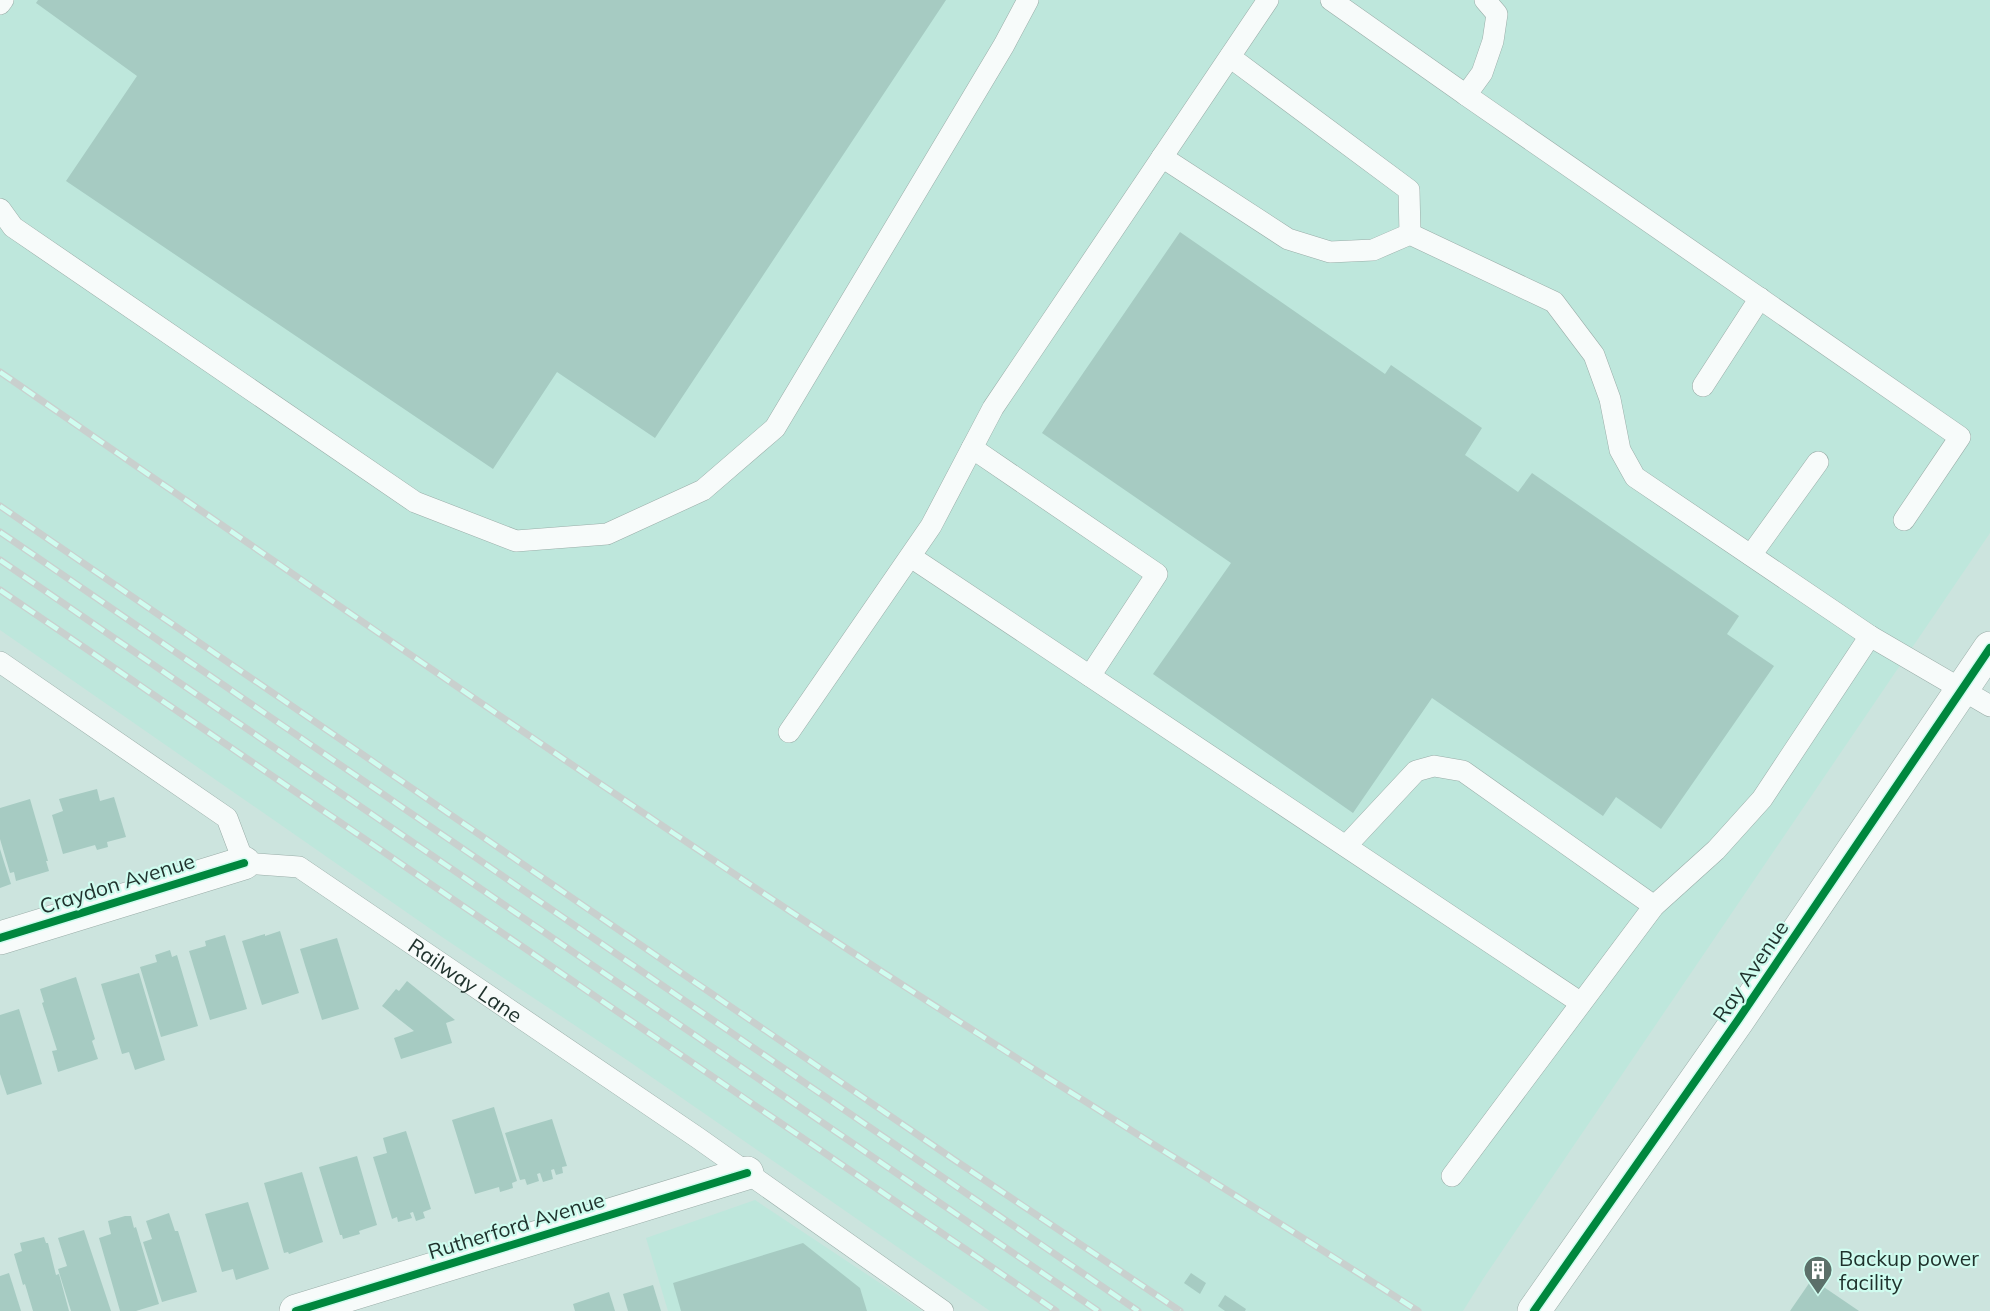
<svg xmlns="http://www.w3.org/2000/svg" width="1990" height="1311" font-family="Mulish,sans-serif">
  <rect width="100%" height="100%" fill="#cce4de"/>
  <g fill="#bee7dc">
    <polygon points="0,0 1990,0 1990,533 1483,1279 1463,1311 990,1311 627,1060 445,939 0,630"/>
    <polygon points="755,1200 922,1311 668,1311 646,1238"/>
  </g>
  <g fill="#a6cbc2">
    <polygon points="38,0 946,0 655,438 557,372 493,469 66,181 137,76 36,3"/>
    <polygon points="1180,232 1385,374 1391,365 1482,428 1465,455 1518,492 1532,473 1739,616 1727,634 1774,666 1661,829 1616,797 1603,816 1432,698 1353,813 1153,674 1231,563 1042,433"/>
    <polygon points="97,789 100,801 114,797 126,837 107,842 108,847 97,850 95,845 63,854 52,815 63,811 59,799"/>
    <polygon points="30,799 48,861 46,861 49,871 16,881 14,872 10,873 0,839 0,808"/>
    <polygon points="0,849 11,884 0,888"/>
    <polygon points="280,931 299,993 262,1005 242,941 265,934 265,936"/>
    <polygon points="225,935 247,1009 210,1020 189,951 206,946 205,941"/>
    <polygon points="337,938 359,1009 322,1020 300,949"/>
    <polygon points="170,950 172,957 177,955 198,1026 161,1037 140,967 157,962 155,955"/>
    <polygon points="139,973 165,1060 135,1070 129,1052 122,1054 101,984"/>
    <polygon points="76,977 95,1039 92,1041 98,1059 58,1072 52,1051 57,1050 42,1003 44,1002 40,989"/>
    <polygon points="407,981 455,1020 446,1023 452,1043 401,1059 394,1038 414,1031 382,1006 396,989 399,991"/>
    <polygon points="19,1009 42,1084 7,1095 0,1074 0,1015"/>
    <polygon points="494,1107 517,1181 512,1183 513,1188 500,1192 499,1187 475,1194 452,1120"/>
    <polygon points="552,1119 567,1166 562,1167 563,1173 556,1175 554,1169 551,1170 553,1179 543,1182 540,1173 537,1174 539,1181 527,1185 525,1179 520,1180 505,1133"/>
    <polygon points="406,1131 431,1209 423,1212 425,1218 416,1221 413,1212 410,1213 412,1218 398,1222 397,1217 392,1219 373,1157 387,1153 383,1138"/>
    <polygon points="357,1156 377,1225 359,1231 360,1234 343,1239 342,1235 340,1235 319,1167"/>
    <polygon points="302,1172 323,1242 289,1254 288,1252 284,1253 264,1183"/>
    <polygon points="248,1202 269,1269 236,1280 233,1269 222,1272 205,1214"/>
    <polygon points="169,1213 175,1231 178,1231 197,1292 162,1302 143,1242 152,1239 146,1221"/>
    <polygon points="125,1216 131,1216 134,1228 136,1227 159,1304 136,1311 120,1311 99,1238 111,1234 108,1221"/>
    <polygon points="84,1230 111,1311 71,1311 58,1269 67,1266 58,1238"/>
    <polygon points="44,1237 46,1243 48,1243 56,1275 59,1274 69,1311 33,1311 25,1284 23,1285 14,1254 22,1251 20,1243"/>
    <polygon points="803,1243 860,1288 867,1311 681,1311 673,1283"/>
    <polygon points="9,1273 21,1311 0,1311 0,1276"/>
    <polygon points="1191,1273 1206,1283 1200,1294 1184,1283"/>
    <polygon points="1812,1279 1859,1311 1790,1311"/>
    <polygon points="653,1285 661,1311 628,1311 623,1294"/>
    <polygon points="609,1292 615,1311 575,1311 573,1304"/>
    <polygon points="1225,1295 1246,1309 1245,1311 1225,1311 1218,1306"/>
  </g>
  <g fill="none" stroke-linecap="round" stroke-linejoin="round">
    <g stroke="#9aada8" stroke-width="22">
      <g id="lane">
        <polyline points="1331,0 1466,95 1482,73 1493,41 1497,14 1485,0"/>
        <polyline points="0,4 3,0"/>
        <polyline points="1230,57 1409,190 1410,234"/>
        <polyline points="1466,95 1960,437 1904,520"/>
        <polyline points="1162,157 1288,239 1330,252 1373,250 1410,234 1554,302 1594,355 1610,399 1620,450 1635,477 1870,636 1990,706"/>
        <polyline points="0,209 13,227 415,502 516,541 607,534 703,490 775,428 1004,45 1028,0"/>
        <polyline points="1703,386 1760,298"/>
        <polyline points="972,448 1157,574 1090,676"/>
        <polyline points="1751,555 1818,462"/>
        <polyline points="911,557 1581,1003"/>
        <path id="s1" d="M0,662L227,818L244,863L299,867L698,1138L943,1311"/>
        <polyline points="789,732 931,526 993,408 1268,0"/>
        <polyline points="1346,846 1416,771 1434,766 1463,771 1654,906"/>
        <polyline points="1452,1176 1654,906 1716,850 1762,799 1870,636"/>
      </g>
    </g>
    <g stroke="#9aada8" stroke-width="34">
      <g id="street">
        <polyline points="0,938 244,863"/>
        <polyline points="296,1311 747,1173"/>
      </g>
    </g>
    <g stroke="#9aada8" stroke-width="34">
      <polyline id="secondary" points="1534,1311 1738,1020 1990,648"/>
    </g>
    <use href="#lane" stroke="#f7fbfa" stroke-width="21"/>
    <use href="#street" stroke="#f7fbfa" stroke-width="33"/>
    <use href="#secondary" stroke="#f7fbfa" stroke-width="33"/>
    <g stroke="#c9d0ce" stroke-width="7">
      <g id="rail">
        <path d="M0,372C274,561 548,751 826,935C1021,1064 1221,1185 1418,1311"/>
        <polyline points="0,506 953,1159 1180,1311"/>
        <polyline points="0,532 1138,1311"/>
        <polyline points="0,560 1098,1311"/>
        <polyline points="0,590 1056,1311"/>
      </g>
    </g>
    <use href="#rail" stroke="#cffcef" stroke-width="4.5" stroke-dasharray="14" stroke-linecap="butt"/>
    <g stroke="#cffcef" stroke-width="11">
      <g id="cycleway">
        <polyline points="0,938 244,863"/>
        <polyline points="296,1311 747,1173"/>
        <polyline points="1534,1311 1738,1020 1990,648"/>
      </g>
    </g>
    <use href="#cycleway" stroke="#00873e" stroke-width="8"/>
  </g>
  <defs>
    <g id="building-pin" transform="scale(1.5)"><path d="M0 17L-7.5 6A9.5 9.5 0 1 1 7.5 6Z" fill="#5c706a" stroke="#cffcef"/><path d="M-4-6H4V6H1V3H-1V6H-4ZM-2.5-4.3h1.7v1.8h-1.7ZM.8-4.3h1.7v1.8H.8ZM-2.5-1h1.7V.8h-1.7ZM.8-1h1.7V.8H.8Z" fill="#fff"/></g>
  </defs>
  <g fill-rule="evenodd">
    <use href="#building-pin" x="1818" y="1270"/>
  </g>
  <g text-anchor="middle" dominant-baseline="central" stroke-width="4.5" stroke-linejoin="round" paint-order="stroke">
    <g font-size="21" fill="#1f312c" stroke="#cffcef">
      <text transform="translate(117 883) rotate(-17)">Craydon Avenue</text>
      <text transform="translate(1750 971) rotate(-56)">Ray Avenue</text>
      <text stroke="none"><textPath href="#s1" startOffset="580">Railway Lane</textPath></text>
      <text transform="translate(516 1225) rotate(-17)">Rutherford Avenue</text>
    </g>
    <g font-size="21" fill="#1f312c" stroke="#cffcef" text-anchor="start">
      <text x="1839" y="1258">Backup power<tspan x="1839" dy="24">facility</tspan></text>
    </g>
  </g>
</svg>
